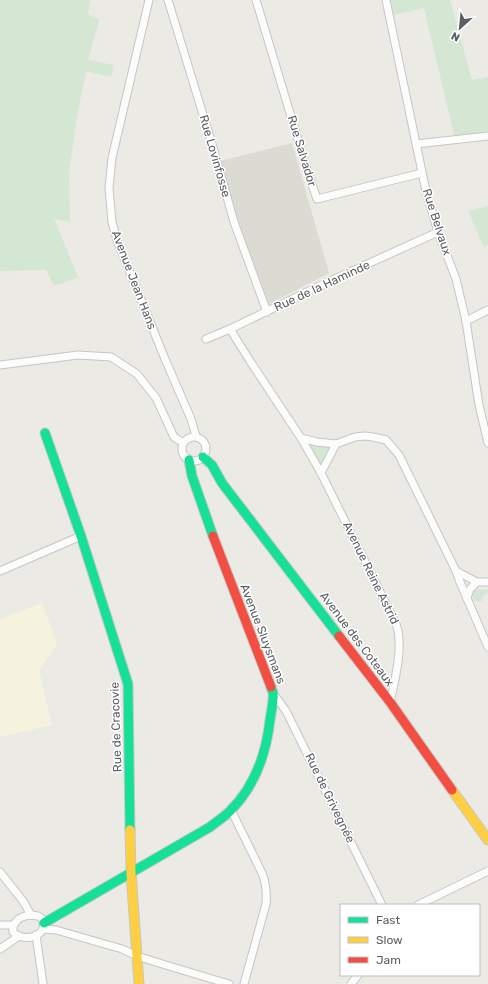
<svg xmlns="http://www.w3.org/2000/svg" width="488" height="984" font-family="Rubik,sans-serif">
  <rect width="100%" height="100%" fill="#ebeae5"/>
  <polygon fill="#f5f2de" points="42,603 57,644 39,670 52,725 0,737 0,619"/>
  <polygon fill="#dbdad3" points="292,143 329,273 269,304 242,233 220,161"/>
  <g fill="#d3e7d3">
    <polygon points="0,0 90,0 88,14 99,20 88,60 114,65 111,77 86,71 77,116 69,173 70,222 54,219 78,277 54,286 46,270 0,271"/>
    <polygon points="387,0 450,0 472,80 488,77 488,136 455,139 424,8 390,16"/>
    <polygon points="488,206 488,245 484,247 468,211"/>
    <polygon points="312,444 330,448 330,450 322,465 318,464 309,448"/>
    <polygon points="478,589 488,590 488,592 482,597 482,601 478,602 474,600 472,596 474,591"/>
  </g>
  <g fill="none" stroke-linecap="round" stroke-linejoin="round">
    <g stroke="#c6c6c6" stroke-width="9">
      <g id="street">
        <polyline points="149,0 112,158 109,188 112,222 117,240 165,359 191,419 196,436"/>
        <polyline points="168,0 212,144 234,222 267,312"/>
        <polyline points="256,0 308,173 317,199 422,173"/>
        <polyline points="386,0 426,191 438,232 456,279 466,321 479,405 488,443"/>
        <polyline points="416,144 488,136"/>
        <polyline points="466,321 488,310"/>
        <path d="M230,329L250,361L301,438L321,473L396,624C404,644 395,681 390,702"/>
        <polyline points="206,339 230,329 330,281 438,232"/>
        <polyline points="0,365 78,355 111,357 137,374 156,398 174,437 183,443"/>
        <circle cx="194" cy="449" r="12"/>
        <polyline points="301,438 317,442 336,444 355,437 365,436 373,437 386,440 399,455 456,571 477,582 488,582"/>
        <polyline points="321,473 336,444"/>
        <polyline points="0,571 81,536"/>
        <polyline points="456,571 460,582 488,647"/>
        <polyline points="467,598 470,589 477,582"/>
        <polyline points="273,693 286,711 382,905"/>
        <path d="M231,810L262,873C266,883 267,893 266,904L244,984"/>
        <polyline points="0,872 23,901 31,915"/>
        <polyline points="418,905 488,871"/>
        <path d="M31,915L38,916L43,919C49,937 23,943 13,932C12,921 21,916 31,915Z"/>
        <polyline points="0,925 13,925"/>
        <polyline points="43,929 56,930 122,949 137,956 159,963 229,984"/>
        <polyline points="36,935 43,984"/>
        <polyline points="0,949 19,936"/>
        <polyline points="351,984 358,975"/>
      </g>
    </g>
    <g stroke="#c7c7c5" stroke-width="11">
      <g id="fast">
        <polyline points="45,433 81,536 128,684 130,830"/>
        <polyline points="203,457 212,465 222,483 339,636"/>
        <polyline points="189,460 192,476 213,536"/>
        <path d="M44,923L210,827C216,822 224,817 229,812C255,787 266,755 270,720C271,713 274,699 273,693C273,691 271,689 271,687"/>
      </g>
    </g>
    <g stroke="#c7c7c5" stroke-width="11">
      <g id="slow">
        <polyline points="452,790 488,840"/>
        <polyline points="130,830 131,873 139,984"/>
      </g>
    </g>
    <g stroke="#c7c7c5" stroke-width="11">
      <g id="jam">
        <polyline points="213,536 271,687"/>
        <polyline points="339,636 390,702 452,790"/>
      </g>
    </g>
    <use href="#street" stroke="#fcfcfb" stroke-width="7"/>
    <use href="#fast" stroke="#16e098" stroke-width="9"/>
    <use href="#slow" stroke="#ffcf43" stroke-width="9"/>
    <use href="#jam" stroke="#f24e42" stroke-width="9"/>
  </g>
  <g text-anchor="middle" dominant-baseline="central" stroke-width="3" stroke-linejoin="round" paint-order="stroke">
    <g font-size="12" fill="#5b5e63" stroke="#fff">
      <text transform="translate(302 151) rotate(73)">Rue Salvador</text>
      <text transform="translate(215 156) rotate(74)">Rue Lovinfosse</text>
      <text transform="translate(437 222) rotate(72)">Rue Belvaux</text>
      <text transform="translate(134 280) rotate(69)">Avenue Jean Hans</text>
      <text transform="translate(322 286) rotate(-25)">Rue de la Haminde</text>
      <text transform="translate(371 573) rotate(64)">Avenue Reine Astrid</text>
      <text transform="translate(263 634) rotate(69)">Avenue Sluysmans</text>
      <text transform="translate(357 639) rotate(53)">Avenue des Coteaux</text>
      <text transform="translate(116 727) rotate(-92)">Rue de Cracovie</text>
      <text transform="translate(330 798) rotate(64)">Rue de Grivegnée</text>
    </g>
  </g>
  <rect x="340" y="904" width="140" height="72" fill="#ffffff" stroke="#bdbfc1"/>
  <rect x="348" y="917" width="20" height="6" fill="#16e098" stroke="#bdbfc1"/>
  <text x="376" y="924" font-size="12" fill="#5b5e63">Fast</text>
  <rect x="348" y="937" width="20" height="6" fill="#ffcf43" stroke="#bdbfc1"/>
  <text x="376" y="944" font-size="12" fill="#5b5e63">Slow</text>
  <rect x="348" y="957" width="20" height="6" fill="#f24e42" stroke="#bdbfc1"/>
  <text x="376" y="964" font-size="12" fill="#5b5e63">Jam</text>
  <g transform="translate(460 28) rotate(207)" stroke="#ffffff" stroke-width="3" paint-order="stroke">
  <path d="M0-3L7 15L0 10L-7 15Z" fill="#5b5e63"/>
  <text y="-6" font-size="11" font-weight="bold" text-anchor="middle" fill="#5b5e63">N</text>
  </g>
</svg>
